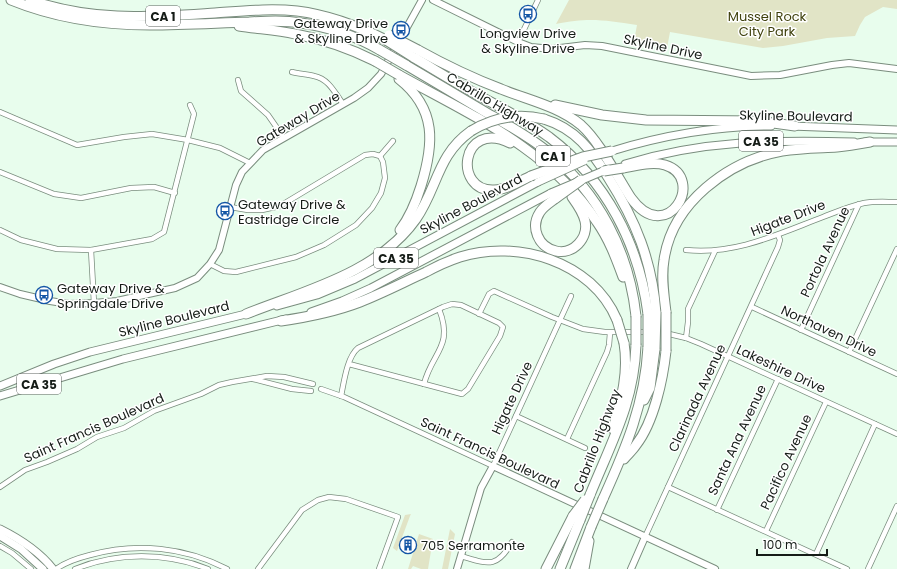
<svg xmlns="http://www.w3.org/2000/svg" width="897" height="569" font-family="Poppins,sans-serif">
  <rect width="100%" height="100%" fill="#e8fded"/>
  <g fill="#e1e4c6">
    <path d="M569,0H897V9L883,7L865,17L860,25L855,36L827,38L783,46L763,48L670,32L667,48L634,41L637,25C605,20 588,17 556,24Z"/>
    <polygon points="411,514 410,516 397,551 393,548 405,515"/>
    <polygon points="450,529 455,534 448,569 442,569"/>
    <polygon points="419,534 433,539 428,569 421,569 413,566 411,569 408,569"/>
  </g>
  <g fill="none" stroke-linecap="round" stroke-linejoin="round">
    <g stroke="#7a8d7e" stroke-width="6">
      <g id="minor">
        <polyline points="518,42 538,0"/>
        <path d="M292,72C299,74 307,74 314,76C329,79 335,93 343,104"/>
        <polyline points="238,80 241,91 268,115 284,138"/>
        <polyline points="0,112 77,145 124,137 152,134 188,140 220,148 250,163"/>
        <polyline points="380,156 393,141"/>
        <polyline points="0,172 54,194 81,198 131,188 154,187 175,193"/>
        <polyline points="0,230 21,240 57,249 91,250 152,239 164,232 194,114 190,105"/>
        <polyline points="91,250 94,303"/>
        <path d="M686,250C736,255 778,234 823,217C836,212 850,206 864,203C875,201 886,202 897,202"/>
        <polyline points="210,264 224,271 236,272 296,257 324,245 356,225 372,208 381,193 385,178 383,162 380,156 373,154 365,155 280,206 262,210 248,210 230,207"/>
        <polyline points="752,307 897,374"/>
        <polyline points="479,314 489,294 494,291 552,317 583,329 605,332 648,332"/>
        <polyline points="801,330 859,204"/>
        <polyline points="665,333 686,338 701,344 897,434"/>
        <polyline points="686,338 688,322 688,309 715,251"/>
        <polyline points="849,352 897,249"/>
        <polyline points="253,379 292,389 311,391"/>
        <path d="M424,384C432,352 454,347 439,309"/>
        <polyline points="321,389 344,397 493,466 571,296"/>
        <path d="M341,396C344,382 347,357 358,348L443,307L452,304L461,305L499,323L503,327L500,336L468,389L462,394L349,364"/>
        <polyline points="516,416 585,448"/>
        <polyline points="567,439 607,352 609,345 610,333"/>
        <polyline points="0,487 25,470 47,462 77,449 97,437 124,428 154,411 201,394 219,385 232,382 267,376 284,377 313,384"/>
        <polyline points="668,487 847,569"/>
        <polyline points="717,510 778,379"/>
        <polyline points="766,531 826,402"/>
        <polyline points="645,537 778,247 780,240 778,235"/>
        <polyline points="0,546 12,553 31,569"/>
        <polyline points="816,554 875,424"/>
        <path d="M461,556C488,564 497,569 512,542"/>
        <path d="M56,569C66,562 78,558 90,555C136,542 185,547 227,569"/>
        <path d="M75,569C117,552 166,552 208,569"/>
        <polyline points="258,569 302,510 318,500 329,497 346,499 398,517 379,569"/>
        <polyline points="868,569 897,506"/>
      </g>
    </g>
    <g stroke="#7a8d7e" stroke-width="8">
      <g id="tertiary">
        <polyline points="433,0 518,42 531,47 552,49 585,45 602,46 751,76 780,75 832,65 849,63 897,69"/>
        <polyline points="0,287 20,294 50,301 69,304 94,303 117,301 175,288 197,278 210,264 219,250 236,185 242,172 263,150 354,98 368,88 381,74 422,0"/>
        <polyline points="457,569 481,488 493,466 715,569"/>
        <polyline points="631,569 645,537"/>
      </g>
    </g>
    <g stroke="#7a8d7e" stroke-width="9">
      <g id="secondary">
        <path d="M0,529C20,539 39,551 53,569"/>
        <polyline points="0,536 21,549 43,569"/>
      </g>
    </g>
    <g stroke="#7a8d7e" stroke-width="9">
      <g id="primary">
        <polyline points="791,126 897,130"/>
        <polyline points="865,142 897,142"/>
        <path d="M612,151C664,135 717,126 771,126"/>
        <path d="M625,164C703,140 773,140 854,142"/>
        <polyline points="277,306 317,295 355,279 538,182"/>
        <polyline points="311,312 342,301 371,288 551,193"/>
        <polyline points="0,386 54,364 90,352 250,313"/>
        <polyline points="0,396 123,359 286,319"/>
      </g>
    </g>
    <g stroke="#7a8d7e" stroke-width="11">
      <g id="motorway">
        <path d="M11,0C55,18 102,25 150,25C183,25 216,23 249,22C267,21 284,20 301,23C329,27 356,36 380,50"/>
        <path d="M30,0C93,22 150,17 215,13C243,11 270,8 297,11C329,15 358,26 386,40"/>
        <path d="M239,26C258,29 277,30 295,34C323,39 349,48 375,61"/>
        <path d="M418,50C445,65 472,78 501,89C528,100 558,106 581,125C599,141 617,176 631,198C667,248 707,178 665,165C652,161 636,166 623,168"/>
        <path d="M413,57C432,68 451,80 471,91C497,106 524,119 549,137C606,180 639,244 648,314"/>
        <path d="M406,65C433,81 460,97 487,113C508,125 530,137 548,152C599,193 629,252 636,316"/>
        <path d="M399,75C471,115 551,150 597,222C609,239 616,258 623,277"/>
        <path d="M399,79C437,109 434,144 421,186C416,202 410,217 400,230"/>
        <polyline points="555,105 602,115 646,120 758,121 795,126"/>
        <path d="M544,119C576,129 591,150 608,177C636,221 652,261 656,313"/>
        <path d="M510,143C460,119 453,192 494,190C506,190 520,181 531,176"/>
        <path d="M556,198C551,202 544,206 540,212C530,227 538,247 556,251C573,255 589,238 585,221C583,212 577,204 572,197"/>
        <path d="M666,312C664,295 661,277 664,260C672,203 728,161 782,151C800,148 819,148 837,147C848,146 859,144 870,142"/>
        <path d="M246,314C304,291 378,273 416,219C438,187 437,155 471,131"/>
        <path d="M281,321C308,317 334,312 360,302C383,293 404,282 426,272C437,266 448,261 460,257C517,239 592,261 617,320"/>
        <polyline points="644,400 650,388 655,349"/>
        <path d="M613,429C621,400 629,373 624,343"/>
        <path d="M624,459C628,454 633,450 636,445C654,422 663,379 666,351"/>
        <path d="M590,495C611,443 634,403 636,345"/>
        <path d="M603,499C626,448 645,403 648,347"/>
        <polyline points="546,569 573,516"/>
        <polyline points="560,569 580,520"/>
        <polyline points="575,569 591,527"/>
        <polyline points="584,569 589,541"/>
      </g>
    </g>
    <use href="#minor" stroke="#fff" stroke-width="4.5"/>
    <use href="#tertiary" stroke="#fff" stroke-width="6"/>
    <use href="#secondary" stroke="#fff" stroke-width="7"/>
    <use href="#primary" stroke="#fff" stroke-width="7"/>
    <use href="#motorway" stroke="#fff" stroke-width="9"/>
    <g stroke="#7a8d7e" stroke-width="9" stroke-linecap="butt">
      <g id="primary-bridge">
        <polyline points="538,182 584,161"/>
        <polyline points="551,193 608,169"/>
      </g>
    </g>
    <g stroke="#7a8d7e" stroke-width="11" stroke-linecap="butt">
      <g id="motorway-bridge">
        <polyline points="389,35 418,50"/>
        <polyline points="386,40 413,57"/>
        <polyline points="380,50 406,65"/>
        <polyline points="375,61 399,75"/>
        <path d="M471,131C494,117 518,113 544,119"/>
        <polyline points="604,171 623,168"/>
        <polyline points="531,176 583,157 612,151"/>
        <polyline points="556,198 581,180"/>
        <polyline points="666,312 666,351"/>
        <polyline points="648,314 648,347"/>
        <polyline points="636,316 636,345"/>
        <polyline points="617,320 624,343"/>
        <polyline points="655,349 656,313"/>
        <polyline points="573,516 585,500"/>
        <polyline points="580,520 590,495"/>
        <polyline points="591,527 603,499"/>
      </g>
    </g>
    <use href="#primary-bridge" stroke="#fff" stroke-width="7"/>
    <use href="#motorway-bridge" stroke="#fff" stroke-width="9"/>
  </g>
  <defs>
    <g id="bus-ring" transform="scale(0.9)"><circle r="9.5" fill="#fff" stroke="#1355a5" stroke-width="1.5"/><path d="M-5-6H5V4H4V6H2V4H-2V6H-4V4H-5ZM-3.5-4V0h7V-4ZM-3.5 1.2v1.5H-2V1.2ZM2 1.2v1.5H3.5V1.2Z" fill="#1355a5"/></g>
    <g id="building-ring" transform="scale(0.9)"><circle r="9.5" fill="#fff" stroke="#1355a5" stroke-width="1.5"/><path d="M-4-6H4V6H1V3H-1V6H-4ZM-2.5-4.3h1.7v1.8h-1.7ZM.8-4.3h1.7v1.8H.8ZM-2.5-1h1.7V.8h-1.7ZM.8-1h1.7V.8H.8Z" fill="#1355a5"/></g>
  </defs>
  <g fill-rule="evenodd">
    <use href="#bus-ring" x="528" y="14"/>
    <use href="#bus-ring" x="401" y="30"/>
    <use href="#bus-ring" x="225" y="211"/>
    <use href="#bus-ring" x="44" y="295"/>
    <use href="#building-ring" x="408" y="545"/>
  </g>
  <g text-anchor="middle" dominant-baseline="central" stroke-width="3" stroke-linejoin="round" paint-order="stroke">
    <g fill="#fff" stroke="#5b605d" stroke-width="1">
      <rect x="146" y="6" width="34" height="20" rx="3"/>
      <rect x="739" y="131" width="44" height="20" rx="3"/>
      <rect x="536" y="146" width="34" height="20" rx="3"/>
      <rect x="374" y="248" width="44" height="20" rx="3"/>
      <rect x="17" y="374" width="44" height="20" rx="3"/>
    </g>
    <g font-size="12" font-weight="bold" fill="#151c17">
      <text x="163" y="16">CA 1</text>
      <text x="761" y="141">CA 35</text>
      <text x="553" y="156">CA 1</text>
      <text x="396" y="258">CA 35</text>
      <text x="39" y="384">CA 35</text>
    </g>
    <g font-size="13" fill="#3f410d" stroke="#fff">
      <text x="767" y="16">Mussel Rock<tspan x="767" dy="15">City Park</tspan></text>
    </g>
    <g font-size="13" fill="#151c17" stroke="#fff" text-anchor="start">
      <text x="388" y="23" text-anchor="end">Gateway Drive<tspan x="388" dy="15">&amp; Skyline Drive</tspan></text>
      <text x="528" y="33" text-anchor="middle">Longview Drive<tspan x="528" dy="15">&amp; Skyline Drive</tspan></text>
      <text x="238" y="204">Gateway Drive &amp;<tspan x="238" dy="15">Eastridge Circle</tspan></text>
      <text x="57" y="288">Gateway Drive &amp;<tspan x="57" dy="15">Springdale Drive</tspan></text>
      <text x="421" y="545">705 Serramonte</text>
    </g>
    <g font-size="13" fill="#151c17" stroke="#fff">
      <text transform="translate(663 47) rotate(12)">Skyline Drive</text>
      <text transform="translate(495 104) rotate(31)">Cabrillo Highway</text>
      <text transform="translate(796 116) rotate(1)">Skyline Boulevard</text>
      <text transform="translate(298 119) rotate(-31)">Gateway Drive</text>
      <text transform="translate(471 204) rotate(-28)">Skyline Boulevard</text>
      <text transform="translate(788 218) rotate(-21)">Higate Drive</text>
      <text transform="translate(825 252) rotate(-65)">Portola Avenue</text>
      <text transform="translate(174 319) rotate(-14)">Skyline Boulevard</text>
      <text transform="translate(829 331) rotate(25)">Northaven Drive</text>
      <text transform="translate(781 369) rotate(25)">Lakeshire Drive</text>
      <text transform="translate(512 398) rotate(-65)">Higate Drive</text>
      <text transform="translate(697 398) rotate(-65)">Clarinada Avenue</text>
      <text transform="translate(94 428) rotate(-24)">Saint Francis Boulevard</text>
      <text transform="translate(737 440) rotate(-65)">Santa Ana Avenue</text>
      <text transform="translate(597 441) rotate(-69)">Cabrillo Highway</text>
      <text transform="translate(490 453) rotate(25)">Saint Francis Boulevard</text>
      <text transform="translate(786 462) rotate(-65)">Pacifico Avenue</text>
    </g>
  </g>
  <path d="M757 549v6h70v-6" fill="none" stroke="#151c17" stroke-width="2"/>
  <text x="763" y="549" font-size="12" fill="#151c17" stroke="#ffffff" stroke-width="3" paint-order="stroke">100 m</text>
</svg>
